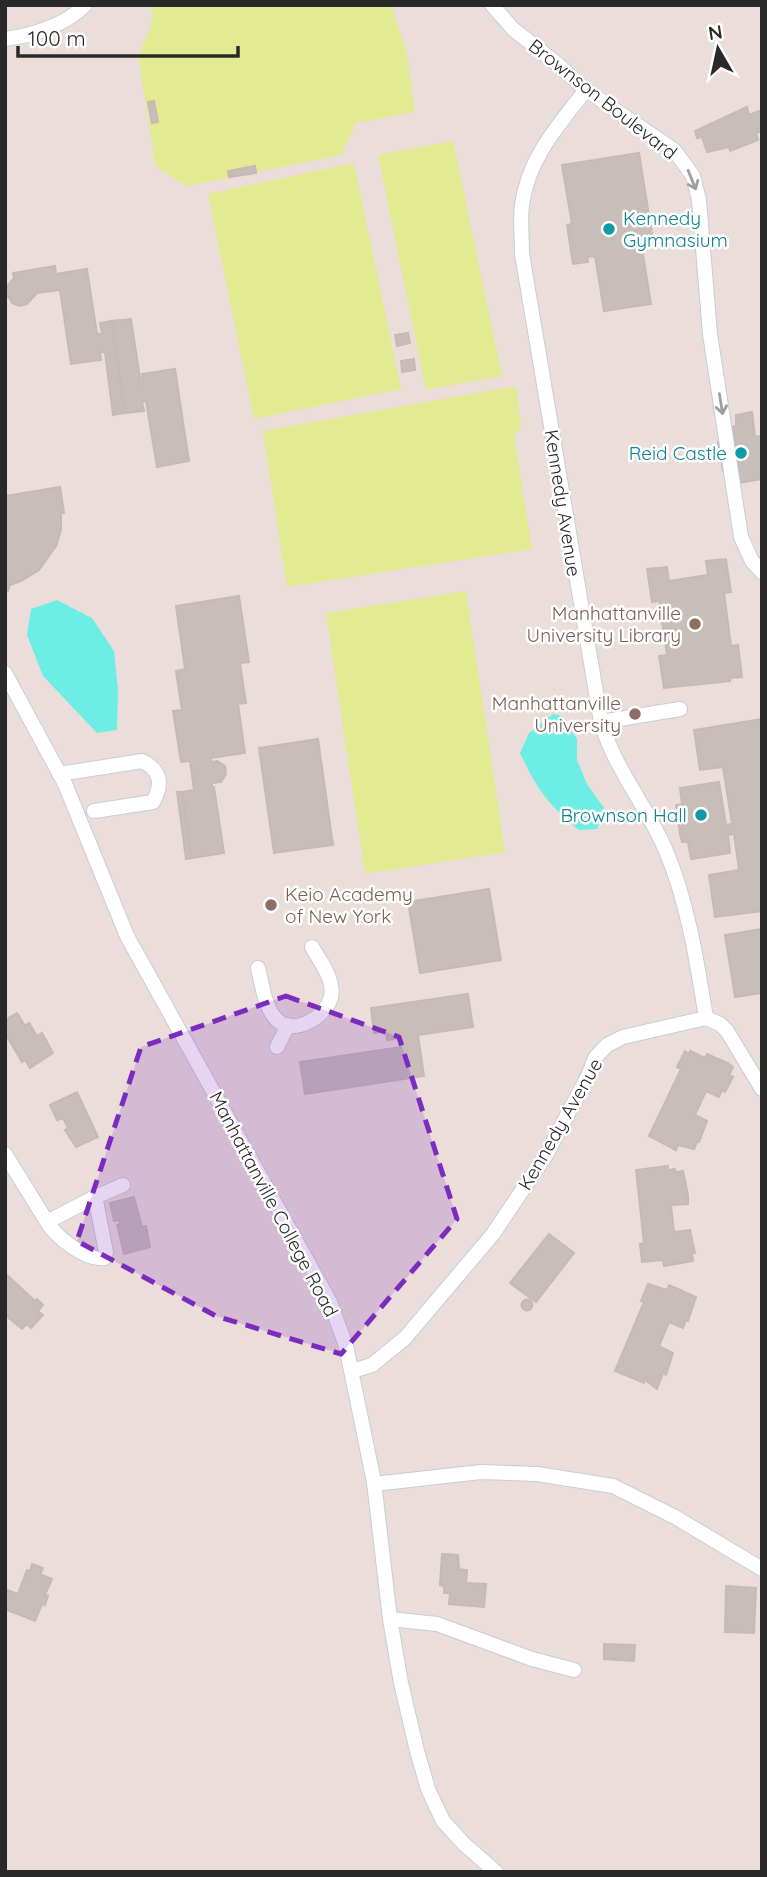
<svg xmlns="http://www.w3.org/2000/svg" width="767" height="1877" font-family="Quicksand,sans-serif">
  <rect width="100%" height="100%" fill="#ebdeda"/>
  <g fill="#e2ea92">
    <polygon points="153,5 391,5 407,53 415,112 356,123 341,155 186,186 156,167 138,56 151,27"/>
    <polygon points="453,141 502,376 426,390 378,155"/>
    <polygon points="354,163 401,389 254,419 208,194"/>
    <polygon points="516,386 521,427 514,436 532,549 287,587 263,431"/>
    <polygon points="466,591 505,852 365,874 326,613"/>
  </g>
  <g fill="#6deee5">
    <polygon points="57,600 92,618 114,651 118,690 117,730 97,733 43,676 27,635 31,609"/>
    <path d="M553,714L562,716L577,739V760L587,784L604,808L597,829L579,830C547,803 538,791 520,753L529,733Z"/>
  </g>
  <g fill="#c7bdb9" stroke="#c6bab4" stroke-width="2">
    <polygon points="154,101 158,122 152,123 148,102"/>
    <polygon points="747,107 749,115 762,110 762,131 756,133 758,140 730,151 729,147 707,152 702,137 697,138 695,131"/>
    <polygon points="639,153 652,234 640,236 651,304 604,311 595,256 587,257 588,262 573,264 567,225 572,224 562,165"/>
    <polygon points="255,166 256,173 229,177 228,171"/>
    <polygon points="55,266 56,274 87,269 97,334 102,334 100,323 112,321 125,413 113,415 105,352 100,352 101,360 71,364 60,290 37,293 27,304 19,306 12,303 8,296 5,298 5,289 14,278 13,273"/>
    <polygon points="131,319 141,385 143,384 142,374 175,369 189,461 157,467 146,401 142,401 144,411 125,413 112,321"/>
    <polygon points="408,333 410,343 397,346 395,335"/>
    <polygon points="414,359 415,370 402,372 401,361"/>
    <polygon points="752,412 755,437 762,436 762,479 738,483 736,468 723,470 718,442 731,440 729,427 736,426 736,415"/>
    <polygon points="60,487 64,513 61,513 61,530 56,546 39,570 21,581 10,585 8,591 5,591 5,496"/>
    <polygon points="726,559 731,592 724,593 731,646 738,645 742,677 730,678 730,681 664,688 659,656 667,655 659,601 652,602 647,569 667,567 669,581 708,575 706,561"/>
    <polygon points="239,596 249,662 240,663 246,703 238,704 245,753 211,758 211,762 217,761 225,766 226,774 221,782 212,783 212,787 214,787 224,853 192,858 182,792 194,790 190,761 181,762 173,711 182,710 176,671 185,669 176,606"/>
    <polygon points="762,719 762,911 715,917 709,875 739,870 734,834 728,835 730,853 691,859 688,842 682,842 680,834 676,805 682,804 680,788 719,782 726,825 732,824 723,767 700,770 694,730"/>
    <polygon points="318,739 333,845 274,853 259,748"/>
    <polygon points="177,792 182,792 192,858 186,859"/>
    <polygon points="489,889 501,960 420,973 408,902"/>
    <polygon points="762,929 762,993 735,997 725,935"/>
    <polygon points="468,994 473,1027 418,1035 424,1076 305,1094 300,1062 401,1047 400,1038 387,1040 386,1031 374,1033 371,1008"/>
    <polygon points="17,1013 25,1026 29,1023 37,1036 42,1033 53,1053 30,1068 25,1060 22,1062 5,1033 5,1020"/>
    <polygon points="685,1051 689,1054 690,1051 705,1058 707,1054 728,1063 733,1067 729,1075 733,1077 725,1092 722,1090 719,1097 706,1091 695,1115 707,1121 699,1142 697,1142 694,1149 678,1145 676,1150 649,1136 681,1069 677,1067"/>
    <polygon points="77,1092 98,1137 76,1147 65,1130 68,1128 63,1118 57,1120 50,1105"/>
    <polygon points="668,1166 668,1170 675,1169 675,1172 683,1171 688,1195 688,1204 671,1205 674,1232 690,1230 695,1253 692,1253 693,1261 664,1266 663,1260 642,1262 640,1244 644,1243 636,1170"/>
    <polygon points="134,1197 142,1227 146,1226 150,1247 124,1254 117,1225 120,1224 119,1220 114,1221 110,1203"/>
    <polygon points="549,1234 574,1253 536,1302 510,1283"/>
    <polygon points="5,1273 35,1301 37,1299 43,1305 38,1311 43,1315 31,1328 27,1324 22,1329 5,1315"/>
    <polygon points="648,1284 667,1290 669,1285 696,1297 688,1321 686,1320 683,1328 669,1322 659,1346 673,1353 666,1375 663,1373 657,1389 645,1380 644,1383 615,1371 644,1302 641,1301"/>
    <circle cx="527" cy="1305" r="5.5"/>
    <polygon points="442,1554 458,1555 459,1569 467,1570 466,1583 486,1584 484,1607 449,1604 450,1593 444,1593 444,1586 440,1585"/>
    <polygon points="32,1564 43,1568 40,1574 52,1579 45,1595 48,1596 45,1605 42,1604 35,1621 5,1609 7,1590 18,1594 27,1570 30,1571"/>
    <polygon points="726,1586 756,1588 754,1633 725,1632"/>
    <polygon points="604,1644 635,1645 634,1661 604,1659"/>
  </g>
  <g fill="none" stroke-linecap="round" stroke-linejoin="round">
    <g stroke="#c6ced7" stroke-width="16">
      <g id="minor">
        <polyline points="492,5 513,29 555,62 586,90 674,150 693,176 699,200 710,334 741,537 752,561 762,572"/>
        <path d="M5,39C31,36 66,25 85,5"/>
        <path d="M586,90C558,125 528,159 522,205C520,221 522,238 522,254L601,722C615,770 647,806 666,851C688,903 697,962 706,1018"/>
        <polyline points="5,673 65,784 127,936 330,1302 346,1346 374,1482 390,1619 401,1683 417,1751 428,1789 443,1821 464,1844 496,1872"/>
        <polyline points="601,722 680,709"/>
        <path d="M59,774L142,761C161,770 163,784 153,802L94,811"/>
        <path d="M258,968C262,983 264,1006 276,1019C293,1037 326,1017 331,997C335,980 320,961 312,947"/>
        <polyline points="706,1018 720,1024 727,1031 762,1089"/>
        <polyline points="277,1047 288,1025"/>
        <path d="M5,1154L47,1222C56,1237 86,1261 104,1258L106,1252L96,1201L93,1198L47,1222"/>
        <polyline points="93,1198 123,1185"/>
        <polyline points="352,1371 372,1365 405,1338 493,1234 546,1155 588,1076 595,1058 607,1045 623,1037 706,1018"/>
        <polyline points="374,1484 481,1472 537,1474 613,1486 675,1517 762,1569"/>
        <polyline points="390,1619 437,1624 532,1659 574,1670"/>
      </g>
    </g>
    <use href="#minor" stroke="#fff" stroke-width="14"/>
  </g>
  <defs><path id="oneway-shaft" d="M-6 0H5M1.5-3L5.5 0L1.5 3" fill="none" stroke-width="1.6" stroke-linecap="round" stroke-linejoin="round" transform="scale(1.75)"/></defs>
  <g stroke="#9f9f9f">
    <use href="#oneway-shaft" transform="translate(692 180) rotate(68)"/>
    <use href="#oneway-shaft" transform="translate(721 404) rotate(81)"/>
  </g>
  <path fill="#7b2cbf" fill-opacity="0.2" stroke="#7b2cbf" stroke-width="5" stroke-dasharray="14 9" stroke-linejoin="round" d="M286,996L399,1037L457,1219L341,1354L216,1316L77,1241L141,1047Z"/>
  <g fill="#0f9aa8" stroke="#fff" stroke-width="2.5">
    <circle cx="609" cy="229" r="7"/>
    <circle cx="741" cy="453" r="7"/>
    <circle cx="701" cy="815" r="7"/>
  </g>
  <g fill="#8d6e63" stroke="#fff" stroke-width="2.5">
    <circle cx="695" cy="624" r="7"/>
    <circle cx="635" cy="714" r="7"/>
    <circle cx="271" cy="905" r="7"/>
  </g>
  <g text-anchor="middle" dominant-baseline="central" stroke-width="5" stroke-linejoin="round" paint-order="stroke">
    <g font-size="19" fill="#292929" stroke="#fff">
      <text transform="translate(603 99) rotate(38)">Brownson Boulevard</text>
      <text transform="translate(563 503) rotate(81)">Kennedy Avenue</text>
      <text transform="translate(560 1124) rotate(-60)">Kennedy Avenue</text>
      <text transform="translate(274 1204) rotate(62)">Manhattanville College Road</text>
    </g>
    <g font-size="19" fill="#0d838f" stroke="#fff" text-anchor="end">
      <text x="623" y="218" text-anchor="start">Kennedy<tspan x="623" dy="22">Gymnasium</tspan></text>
      <text x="727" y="453">Reid Castle</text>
      <text x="687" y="815">Brownson Hall</text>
    </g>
    <g font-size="19" fill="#785e54" stroke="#fff" text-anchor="end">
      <text x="681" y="613">Manhattanville<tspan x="681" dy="22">University Library</tspan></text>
      <text x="621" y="703">Manhattanville<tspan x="621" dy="22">University</tspan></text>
      <text x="285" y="894" text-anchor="start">Keio Academy<tspan x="285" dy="22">of New York</tspan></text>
    </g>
  </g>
  <rect width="767" height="1877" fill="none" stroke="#292929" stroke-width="14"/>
  <g transform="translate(718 49) rotate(351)" stroke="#ffffff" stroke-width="5" paint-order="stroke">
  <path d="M0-5L12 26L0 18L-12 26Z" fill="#292929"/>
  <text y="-10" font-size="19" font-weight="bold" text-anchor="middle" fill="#292929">N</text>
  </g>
  <path d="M18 46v10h220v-10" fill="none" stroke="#292929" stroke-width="3.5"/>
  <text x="28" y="46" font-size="21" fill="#292929" stroke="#ffffff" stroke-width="5" paint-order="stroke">100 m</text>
</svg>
